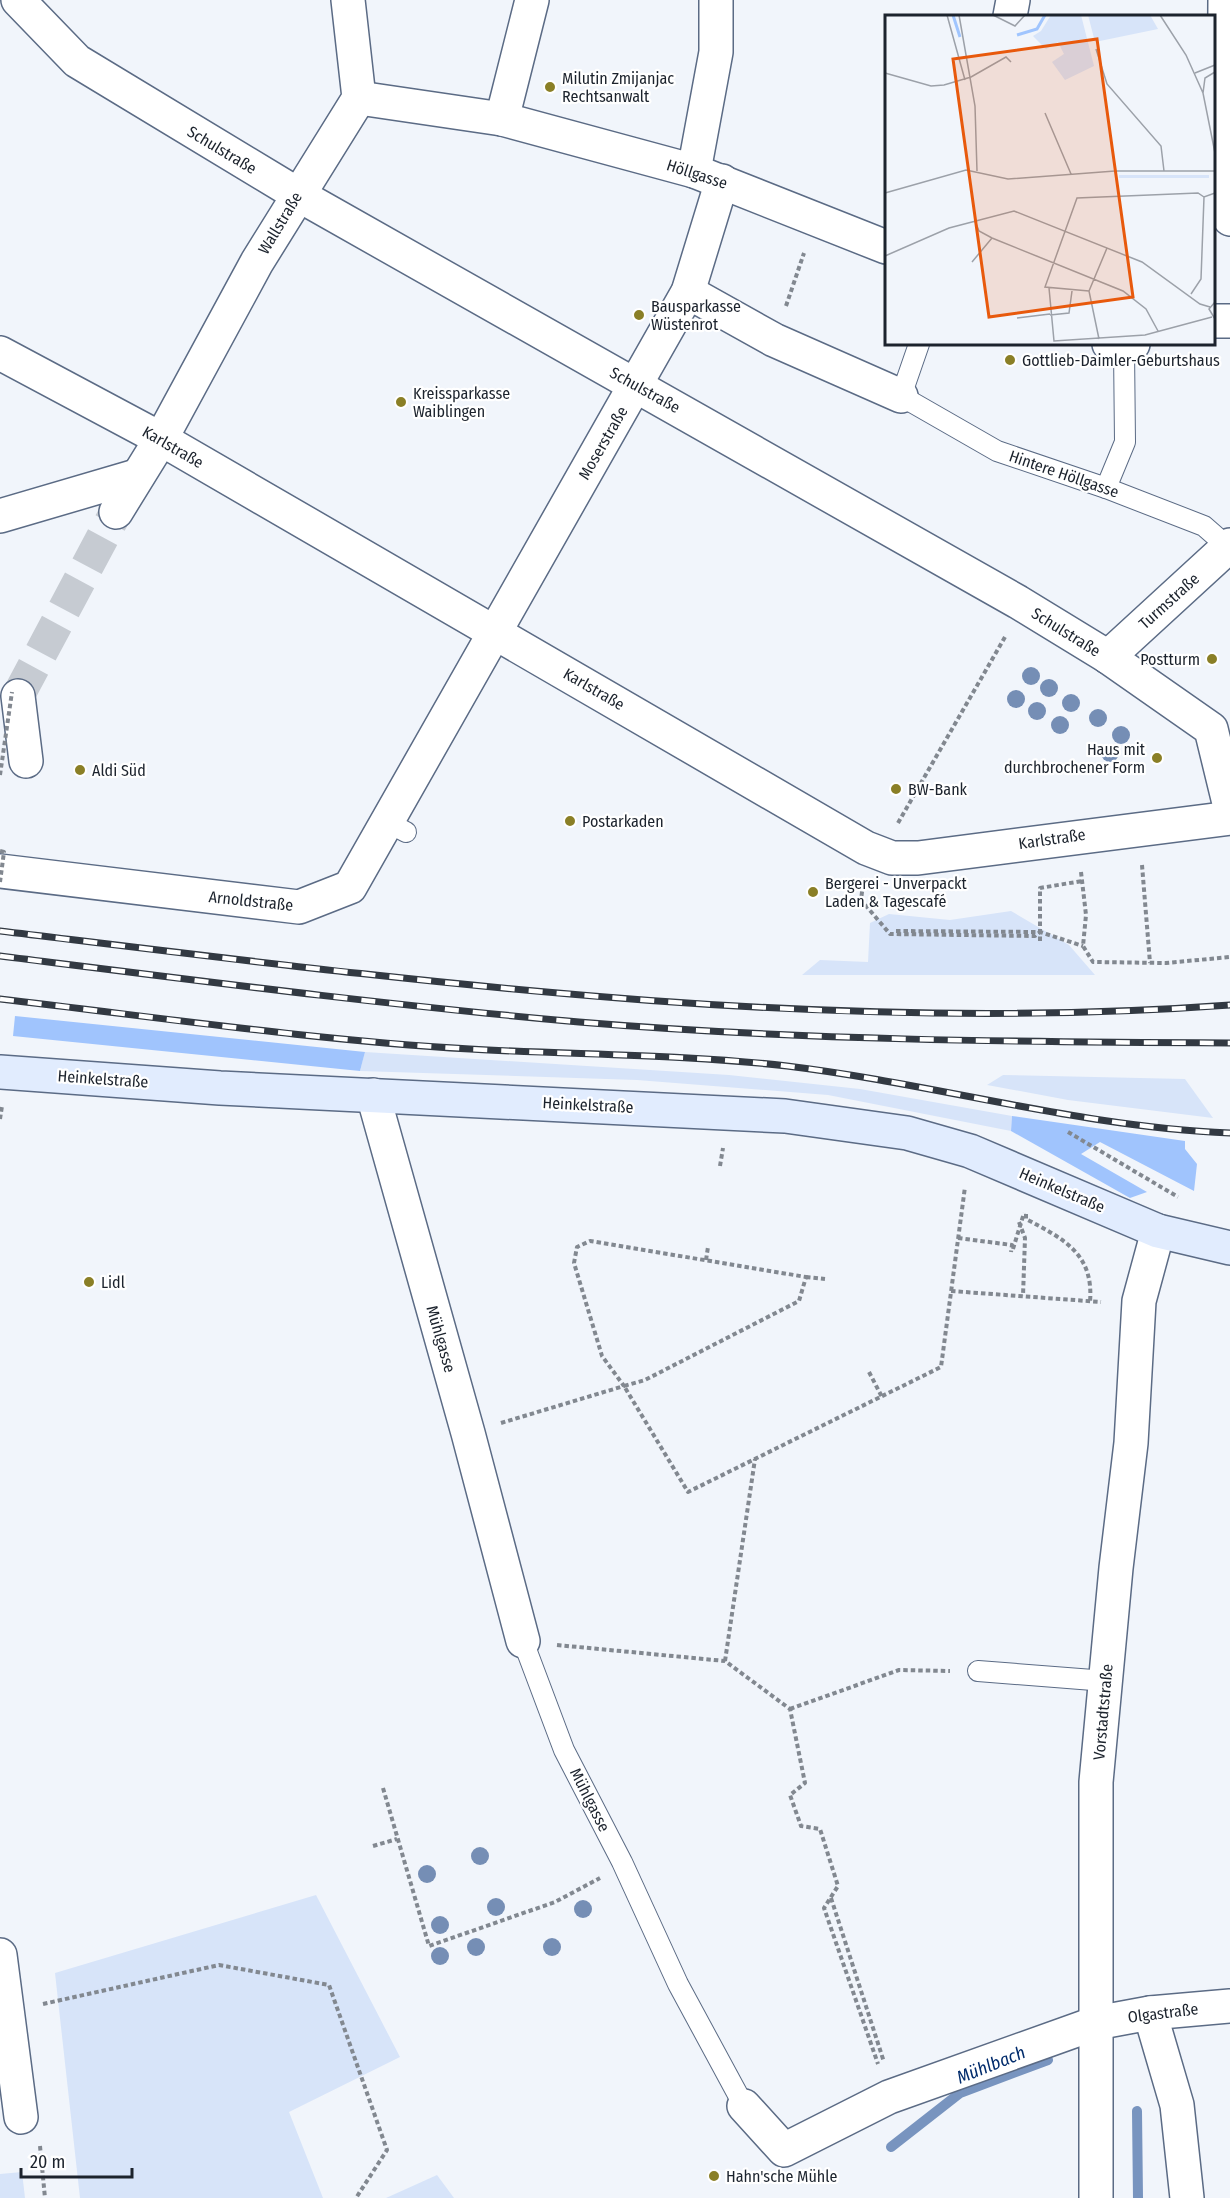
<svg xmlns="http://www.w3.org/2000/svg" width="1230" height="2198" font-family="'Fira Sans Condensed',sans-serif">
  <rect width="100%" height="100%" fill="#f1f5fb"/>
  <g fill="#d7e4f9">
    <polygon points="1011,911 1069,945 1095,975 802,975 820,960 868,962 870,923 889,914 950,920"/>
    <polygon points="365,1052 729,1075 860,1089 1012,1116 1011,1131 828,1095 637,1080 360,1071"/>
    <polygon points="1003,1075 1185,1079 1213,1118 1068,1100 987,1085"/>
    <polygon points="316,1895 400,2057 289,2112 323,2198 80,2198 55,1973"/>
    <polygon points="22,2172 25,2198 0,2198 0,2174"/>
    <polygon points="437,2175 454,2198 386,2198"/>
  </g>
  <g fill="#a0c4fd">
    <polygon points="15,1016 365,1052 360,1071 13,1036"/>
    <polygon points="1012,1116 1185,1141 1185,1149 1197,1164 1194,1191 1100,1142 1081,1154 1147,1192 1130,1198 1011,1131"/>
  </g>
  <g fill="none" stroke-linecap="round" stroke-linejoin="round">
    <g stroke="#7894bf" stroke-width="10">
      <polyline points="1137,2111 1138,2198"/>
      <polyline points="891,2147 960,2093 1048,2060"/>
    </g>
    <polyline stroke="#c6cbd2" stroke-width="33" stroke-dasharray="33 16" stroke-linecap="butt" points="18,696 116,512"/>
    <g stroke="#5b6b85" stroke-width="22">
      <g id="lane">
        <polyline points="919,344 901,396 997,451 1106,488 1204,526 1228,547"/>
        <polyline points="1106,488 1125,442 1124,349"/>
        <polyline points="387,822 406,832"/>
        <polyline points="523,1641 564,1750 622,1862 678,1984 744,2106"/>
        <polyline points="978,1671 1106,1681"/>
      </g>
    </g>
    <g stroke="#5b6b85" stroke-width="36">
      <g id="street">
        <polyline points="18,0 77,61 297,194 1018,602 1108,657 1211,729 1230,807"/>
        <polyline points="1225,0 1224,194 1230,219"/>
        <polyline points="1010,16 1013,0"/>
        <polyline points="359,98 502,119 694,171 886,247"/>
        <polyline points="502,119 532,0"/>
        <polyline points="694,171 716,52 716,0"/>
        <polyline points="688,292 774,340 901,396"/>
        <polyline points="1214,321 1230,321"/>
        <polyline points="1109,344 1124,349 1133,344"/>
        <polyline points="0,353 161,439 866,848 892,858 918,858 1230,818"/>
        <polyline points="116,512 161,439 257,262 359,98 348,0"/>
        <polyline points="0,516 136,476"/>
        <polyline points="1108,657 1230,545"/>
        <polyline points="18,696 26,761"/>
        <polyline points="0,871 299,907 350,887 688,292 722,181"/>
        <polyline points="373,1095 468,1433 523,1641"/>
        <polyline points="0,1955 21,2117"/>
        <polyline points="1150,2013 1177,2105 1187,2198"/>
        <polyline points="744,2106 784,2150 889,2097 1096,2023 1150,2013 1230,2006"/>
        <polyline points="1096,2198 1096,1782 1116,1568 1131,1443 1139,1301 1158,1231"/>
      </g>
    </g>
    <g stroke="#5b6b85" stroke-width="36">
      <polyline id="secondary" points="0,1072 220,1088 785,1116 907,1133 970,1151 1158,1231 1230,1248"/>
    </g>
    <g stroke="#828890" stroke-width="4" stroke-dasharray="4.5 3" stroke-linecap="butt">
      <polyline points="786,306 804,253"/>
      <polyline points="898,823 1005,637"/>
      <polyline points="1142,865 1150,963"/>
      <polyline points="1081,872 1086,915 1083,946 1093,962 1166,963 1230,957"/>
      <polyline points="863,884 861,900 890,934 1035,936 1040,932"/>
      <polyline points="896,931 1040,932 1083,946"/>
      <polyline points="1040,941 1040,888 1082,881"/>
      <polyline points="0,1119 2,1106"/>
      <polyline points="1068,1132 1178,1197"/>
      <polyline points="720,1166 723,1148"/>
      <path d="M1026,1214V1219C1064,1239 1094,1254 1090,1302"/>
      <polyline points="1019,1222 1025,1238 1023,1296"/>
      <polyline points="958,1238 1012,1245 1011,1252"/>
      <polyline points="1013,1249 1024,1213"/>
      <polyline points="706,1260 708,1247"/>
      <polyline points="806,1277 825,1279"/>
      <polyline points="951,1291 1101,1302"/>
      <polyline points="869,1372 882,1397"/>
      <polyline points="501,1423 624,1386 602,1356 574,1263 577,1247 590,1241 806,1277 799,1301 645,1380 624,1386 688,1492 941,1367 965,1187"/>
      <polyline points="557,1645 725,1661 790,1709 805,1783 790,1795 801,1826 820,1829 838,1886 824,1908 878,2064"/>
      <polyline points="725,1661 755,1459"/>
      <polyline points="790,1709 899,1670 950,1671"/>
      <polyline points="383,1788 429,1946 555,1902 600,1878"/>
      <polyline points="373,1846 397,1839"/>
      <polyline points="831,1898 884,2062"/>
      <polyline points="43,2004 219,1965 329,1985 387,2150 356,2198"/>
      <polyline points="40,2146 45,2198"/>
    </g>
    <use href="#lane" stroke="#fff" stroke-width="20"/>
    <use href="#street" stroke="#fff" stroke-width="33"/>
    <use href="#secondary" stroke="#e1ecfe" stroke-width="33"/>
    <g stroke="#323942" stroke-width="7">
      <g id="rail">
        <path d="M0,931C407,980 819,1035 1230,1005"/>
        <path d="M0,956C193,980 386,1005 579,1022C795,1040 1014,1042 1230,1043"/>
        <path d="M0,999C156,1017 313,1040 470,1049C576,1055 682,1054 787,1066C936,1084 1080,1127 1230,1133"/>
      </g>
    </g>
    <use href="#rail" stroke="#fff" stroke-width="4.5" stroke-dasharray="14" stroke-linecap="butt"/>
    <g stroke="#828890" stroke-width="4" stroke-dasharray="4.5 3" stroke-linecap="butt">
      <polyline points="0,775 12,692"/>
      <polyline points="0,851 4,852 0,882"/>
    </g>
  </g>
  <g fill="#758eb5">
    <circle cx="1031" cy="676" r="9"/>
    <circle cx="1049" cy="688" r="9"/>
    <circle cx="1016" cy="699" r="9"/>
    <circle cx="1071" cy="703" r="9"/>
    <circle cx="1037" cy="711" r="9"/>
    <circle cx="1098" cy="718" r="9"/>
    <circle cx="1060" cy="725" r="9"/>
    <circle cx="1121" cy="735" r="9"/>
    <circle cx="1110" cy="753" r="9"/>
    <circle cx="480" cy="1856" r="9"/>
    <circle cx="427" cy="1874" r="9"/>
    <circle cx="496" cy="1907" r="9"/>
    <circle cx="583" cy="1909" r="9"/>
    <circle cx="440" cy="1925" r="9"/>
    <circle cx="476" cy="1947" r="9"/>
    <circle cx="552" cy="1947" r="9"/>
    <circle cx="440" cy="1956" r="9"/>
  </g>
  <g fill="#8a7f26" stroke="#fff" stroke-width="2">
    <circle cx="550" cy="87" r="6"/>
    <circle cx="639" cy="315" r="6"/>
    <circle cx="1010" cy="360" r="6"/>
    <circle cx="401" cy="402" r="6"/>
    <circle cx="1212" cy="659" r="6"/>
    <circle cx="1157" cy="758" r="6"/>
    <circle cx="80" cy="770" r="6"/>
    <circle cx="896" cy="789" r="6"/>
    <circle cx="570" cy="821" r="6"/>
    <circle cx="813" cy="892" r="6"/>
    <circle cx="89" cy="1282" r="6"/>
    <circle cx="714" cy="2176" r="6"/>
  </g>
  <g text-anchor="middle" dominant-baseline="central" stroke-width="4.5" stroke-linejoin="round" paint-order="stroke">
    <g font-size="16" fill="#1c232d" stroke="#fff" text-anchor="start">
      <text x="562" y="78">Milutin Zmijanjac<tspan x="562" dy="18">Rechtsanwalt</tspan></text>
      <text x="651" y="306">Bausparkasse<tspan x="651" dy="18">Wüstenrot</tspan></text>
      <text x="1022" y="360">Gottlieb-Daimler-Geburtshaus</text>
      <text x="413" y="393">Kreissparkasse<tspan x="413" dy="18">Waiblingen</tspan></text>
      <text x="1200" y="659" text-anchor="end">Postturm</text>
      <text x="1145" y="749" text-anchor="end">Haus mit<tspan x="1145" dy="18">durchbrochener Form</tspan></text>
      <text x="92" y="770">Aldi Süd</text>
      <text x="908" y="789">BW-Bank</text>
      <text x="582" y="821">Postarkaden</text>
      <text x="825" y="883">Bergerei - Unverpackt<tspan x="825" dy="18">Laden &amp; Tagescafé</tspan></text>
      <text x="101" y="1282">Lidl</text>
      <text x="726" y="2176">Hahn'sche Mühle</text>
    </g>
    <g font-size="16" fill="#1c232d" stroke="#fff">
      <text transform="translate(222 150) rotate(31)">Schulstraße</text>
      <text transform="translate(697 174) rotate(18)">Höllgasse</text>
      <text transform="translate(280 223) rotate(-59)">Wallstraße</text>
      <text transform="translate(645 390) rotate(29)">Schulstraße</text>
      <text transform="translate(603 443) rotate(-60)">Moserstraße</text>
      <text transform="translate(173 447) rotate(30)">Karlstraße</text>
      <text transform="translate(1064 474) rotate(19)">Hintere Höllgasse</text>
      <text transform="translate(1169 601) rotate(-42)">Turmstraße</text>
      <text transform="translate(1066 632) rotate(32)">Schulstraße</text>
      <text transform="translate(594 689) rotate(30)">Karlstraße</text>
      <text transform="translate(1052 839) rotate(-8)">Karlstraße</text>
      <text transform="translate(251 901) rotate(6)">Arnoldstraße</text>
      <text transform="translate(103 1079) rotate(4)">Heinkelstraße</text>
      <text transform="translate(588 1105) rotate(3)">Heinkelstraße</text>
      <text transform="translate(1062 1190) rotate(23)">Heinkelstraße</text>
      <text transform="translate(441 1339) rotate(74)">Mühlgasse</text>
      <text transform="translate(1103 1712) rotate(-85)">Vorstadtstraße</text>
      <text transform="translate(590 1800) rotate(63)">Mühlgasse</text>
      <text transform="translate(1163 2013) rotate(-7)">Olgastraße</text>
    </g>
    <g font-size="18" font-style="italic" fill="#022c6c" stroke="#fff">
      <text transform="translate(991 2065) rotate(-22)">Mühlbach</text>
    </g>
  </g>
  <g transform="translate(885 15)">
    <rect width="330" height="330" fill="#f1f5fb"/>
    <path d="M166,0H196L209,51L180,65L167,47L179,39L173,27L161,34L148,21L156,16ZM203,0H265L273,14L210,27ZM234,160H324V163H234Z" fill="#d7e4f9"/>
    <path fill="none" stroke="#a0c5fe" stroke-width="3" d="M68,0L75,22M132,20L152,14L160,0"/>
    <path fill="none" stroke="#9ca1a9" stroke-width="1.5" d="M62,0L80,65M74,0L90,91L92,156M108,0L130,11L140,0M275,0L301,40L318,78L330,138M211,34L222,69L276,131L279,156M0,58L46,71L59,70L86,62L121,42L126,47M310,58L330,50M318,78L320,63L330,57M160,98L186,159M0,178L81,155L123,164L230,156H330M330,192V266M90,206L94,216L107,223L238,276L261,294L273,316M0,241L64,213L129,196L257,247L315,289L325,292M87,247L107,223M164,273L169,326L260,320L327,302M204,276L160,272L192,183L313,178L319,182L330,178M306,279L316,264L319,182M330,287L324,294L330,304M165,300L184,298L187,276M132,303L165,299M214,324L204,276L222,233"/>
    <path fill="#e8590c" fill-opacity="0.15" stroke="#e8590c" stroke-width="3" d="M212,24L248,282L104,302L68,44Z"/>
    <rect width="330" height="330" fill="none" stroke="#1c232d" stroke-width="3"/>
  </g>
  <path d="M21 2168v9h111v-9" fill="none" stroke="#1c232d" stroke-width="3"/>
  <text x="30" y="2168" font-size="18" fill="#1c232d" stroke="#ffffff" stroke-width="4.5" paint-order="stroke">20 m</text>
</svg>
